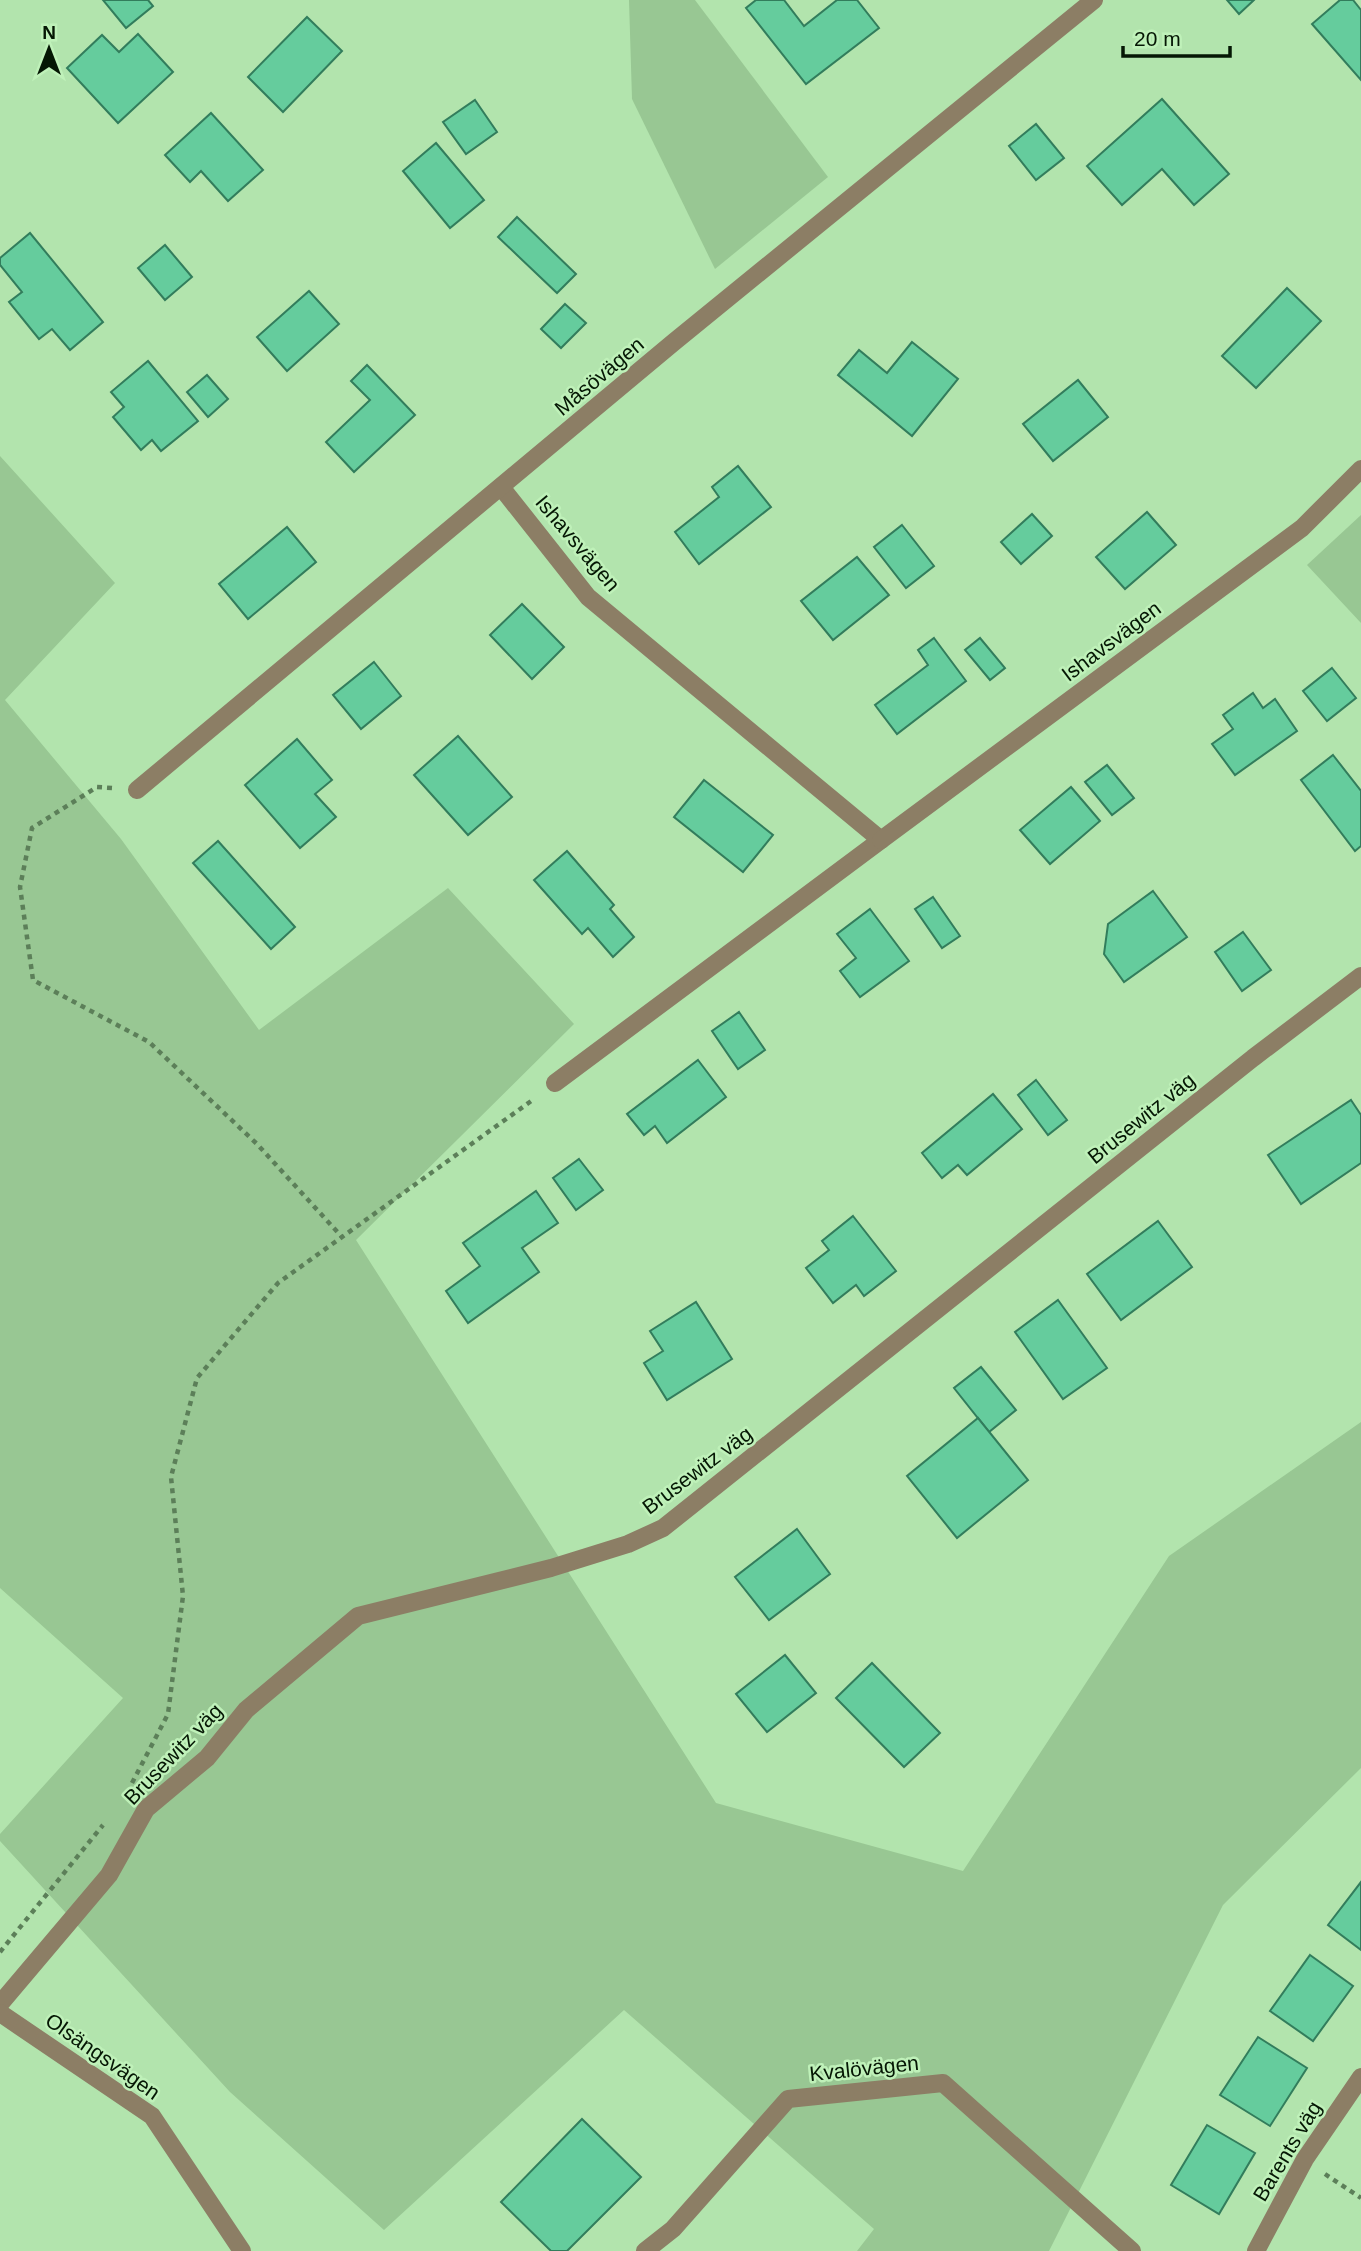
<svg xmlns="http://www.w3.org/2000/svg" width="1361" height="2251" font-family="Helvetica,sans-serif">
  <rect width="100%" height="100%" fill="#b2e4ad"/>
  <g fill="#98c793">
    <polygon points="629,0 695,0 828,177 715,269 632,99"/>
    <polygon points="0,456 115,583 5,700 121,839 259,1030 448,888 574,1024 356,1240 716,1803 963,1871 1169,1556 1361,1422 1361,1768 1223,1905 1049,2251 857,2251 874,2229 624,2010 384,2230 230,2092 0,1841 0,1834 123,1698 0,1588"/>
    <polygon points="1361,515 1361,623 1307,565"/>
  </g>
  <g fill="#65cc9d" stroke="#327d5c" stroke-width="2">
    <polygon points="103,0 148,0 153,6 126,28"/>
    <polygon points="756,0 784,0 804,26 837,0 857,0 879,28 806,84 746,8"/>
    <polygon points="1227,0 1254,0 1239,14"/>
    <polygon points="1340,0 1353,0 1361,10 1361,80 1312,24"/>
    <polygon points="307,17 342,51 283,112 248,77"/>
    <polygon points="138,34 173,72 118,123 67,68 102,35 119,52"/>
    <polygon points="1162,99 1229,174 1194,205 1162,169 1122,205 1087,166"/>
    <polygon points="475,100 497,132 466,154 443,122"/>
    <polygon points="211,113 263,170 228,201 201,171 190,182 165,155"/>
    <polygon points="1036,124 1064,158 1036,180 1009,146"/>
    <polygon points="436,143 484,200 450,228 403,171"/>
    <polygon points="517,217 576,274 557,293 498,237"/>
    <polygon points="30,233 103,322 70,350 52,329 39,339 9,302 22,292 0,265 0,258"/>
    <polygon points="165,245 192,277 165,300 138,268"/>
    <polygon points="1287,288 1321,321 1256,388 1222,356"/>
    <polygon points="309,291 339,324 287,371 257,337"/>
    <polygon points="565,304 586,323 561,348 541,329"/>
    <polygon points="912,342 958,379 912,436 838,375 859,350 887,373"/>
    <polygon points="148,361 198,421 161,451 152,440 141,450 113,417 124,407 111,392"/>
    <polygon points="367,365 415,415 354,472 326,442 370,400 351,381"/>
    <polygon points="207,375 228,399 208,417 187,392"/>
    <polygon points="1078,380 1108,417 1053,461 1023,424"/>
    <polygon points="738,466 771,507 699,564 675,532 719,497 712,487"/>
    <polygon points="1147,512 1176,545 1125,589 1096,557"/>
    <polygon points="1032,514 1052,536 1021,564 1001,542"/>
    <polygon points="902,525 934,566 906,588 874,547"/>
    <polygon points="287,527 316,562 248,619 219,584"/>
    <polygon points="857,557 889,595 833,640 801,601"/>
    <polygon points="522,604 564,647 532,679 490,635"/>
    <polygon points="934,638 966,681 897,734 875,705 928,665 918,650"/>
    <polygon points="980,638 1005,668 990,680 965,650"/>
    <polygon points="374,662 401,696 361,729 333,695"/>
    <polygon points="1332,668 1356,698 1327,721 1303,691"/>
    <polygon points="1253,693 1263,708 1275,699 1297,731 1235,775 1212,744 1233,729 1223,715"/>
    <polygon points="458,736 512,797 468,835 414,775"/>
    <polygon points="297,739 332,780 315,794 336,817 300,848 245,785"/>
    <polygon points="1333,755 1361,791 1361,846 1355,851 1301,780"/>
    <polygon points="1107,765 1134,798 1112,815 1085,782"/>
    <polygon points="704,780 773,835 743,872 674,817"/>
    <polygon points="1071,787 1100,821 1050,864 1020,830"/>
    <polygon points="218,841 295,927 271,949 193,863"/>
    <polygon points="567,851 614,905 610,909 634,937 613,957 588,928 582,934 534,880"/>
    <polygon points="1153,891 1187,937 1124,982 1104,954 1108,924"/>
    <polygon points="933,897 960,936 942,948 915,909"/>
    <polygon points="870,909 909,961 860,997 840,971 856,958 837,934"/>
    <polygon points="1243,932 1271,970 1242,991 1215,952"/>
    <polygon points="739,1012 765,1050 738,1069 712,1031"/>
    <polygon points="698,1060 726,1097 667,1143 655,1126 644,1135 627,1114"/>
    <polygon points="1036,1080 1067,1120 1048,1135 1018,1095"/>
    <polygon points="993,1094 1022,1129 967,1175 958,1165 942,1178 922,1153"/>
    <polygon points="1351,1100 1361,1115 1361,1163 1301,1204 1268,1155"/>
    <polygon points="579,1159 603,1190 576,1210 553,1178"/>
    <polygon points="536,1191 558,1223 522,1248 539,1272 468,1323 446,1291 480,1266 463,1243"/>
    <polygon points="853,1216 896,1271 864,1296 856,1285 833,1303 806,1268 829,1250 822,1241"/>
    <polygon points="1158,1221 1192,1267 1121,1320 1087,1274"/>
    <polygon points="1058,1300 1107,1368 1063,1399 1015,1332"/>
    <polygon points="696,1302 732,1359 667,1400 644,1363 663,1351 650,1331"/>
    <polygon points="981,1367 1016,1410 989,1432 954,1388"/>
    <polygon points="978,1418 1028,1480 957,1538 907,1476"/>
    <polygon points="797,1529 830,1574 769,1620 735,1577"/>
    <polygon points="785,1655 816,1693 767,1732 736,1694"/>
    <polygon points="872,1663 940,1733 904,1767 836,1698"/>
    <polygon points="1361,1882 1361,1950 1328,1925"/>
    <polygon points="1310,1955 1353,1986 1313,2041 1270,2011"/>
    <polygon points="1258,2037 1307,2068 1270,2126 1220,2095"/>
    <polygon points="582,2119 641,2177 567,2251 551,2251 501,2202"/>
    <polygon points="1207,2125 1255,2153 1219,2214 1171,2185"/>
  </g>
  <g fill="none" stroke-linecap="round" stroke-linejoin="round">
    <g stroke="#5c7f59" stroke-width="4.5" stroke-dasharray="5 5" stroke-linecap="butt">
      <polyline points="112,788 97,787 32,828 20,887 33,980 149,1042 257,1144 342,1237"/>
      <polyline points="132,1783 168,1714 183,1596 171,1477 197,1378 278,1283 534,1099"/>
      <polyline points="0,1952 103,1825"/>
      <polyline points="1325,2174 1361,2198"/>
    </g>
    <g stroke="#8c7e65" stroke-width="18">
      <polyline points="501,487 588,597 881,840 555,1083"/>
      <polyline points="137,790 674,342 1094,0"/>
      <polyline points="881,840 1302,528 1361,469"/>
      <polyline points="0,2004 109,1875 146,1809 207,1758 246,1710 358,1616 551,1568 628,1544 663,1528 1253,1058 1361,976"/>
      <polyline points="0,2013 152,2116 242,2251"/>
      <polyline points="645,2251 673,2229 788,2099 943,2083 1132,2251"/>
      <polyline points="1256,2251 1305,2159 1361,2077"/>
    </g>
  </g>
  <g text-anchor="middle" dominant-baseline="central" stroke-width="5" stroke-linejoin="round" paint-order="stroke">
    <g font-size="21" fill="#051704" stroke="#bff1b9">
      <text transform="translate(599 376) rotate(-40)">Måsövägen</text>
      <text transform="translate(578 543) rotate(50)">Ishavsvägen</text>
      <text transform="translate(1111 641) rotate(-37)">Ishavsvägen</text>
      <text transform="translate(1141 1118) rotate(-39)">Brusewitz väg</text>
      <text transform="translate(697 1470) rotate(-37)">Brusewitz väg</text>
      <text transform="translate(173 1754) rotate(-46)">Brusewitz väg</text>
      <text transform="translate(103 2056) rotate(35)">Olsängsvägen</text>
      <text transform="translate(864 2068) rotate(-6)">Kvalövägen</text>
      <text transform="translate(1287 2151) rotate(-59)">Barents väg</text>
    </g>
  </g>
  <g transform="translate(49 49)" stroke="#bff1b9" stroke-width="5" paint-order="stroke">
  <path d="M0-5L12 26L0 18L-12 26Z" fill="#051704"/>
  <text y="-10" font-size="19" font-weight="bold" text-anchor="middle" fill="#051704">N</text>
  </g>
  <path d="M1123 46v10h107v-10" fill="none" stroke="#051704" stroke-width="3.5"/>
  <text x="1134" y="46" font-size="21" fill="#051704" stroke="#bff1b9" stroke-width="5" paint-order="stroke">20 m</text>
</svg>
